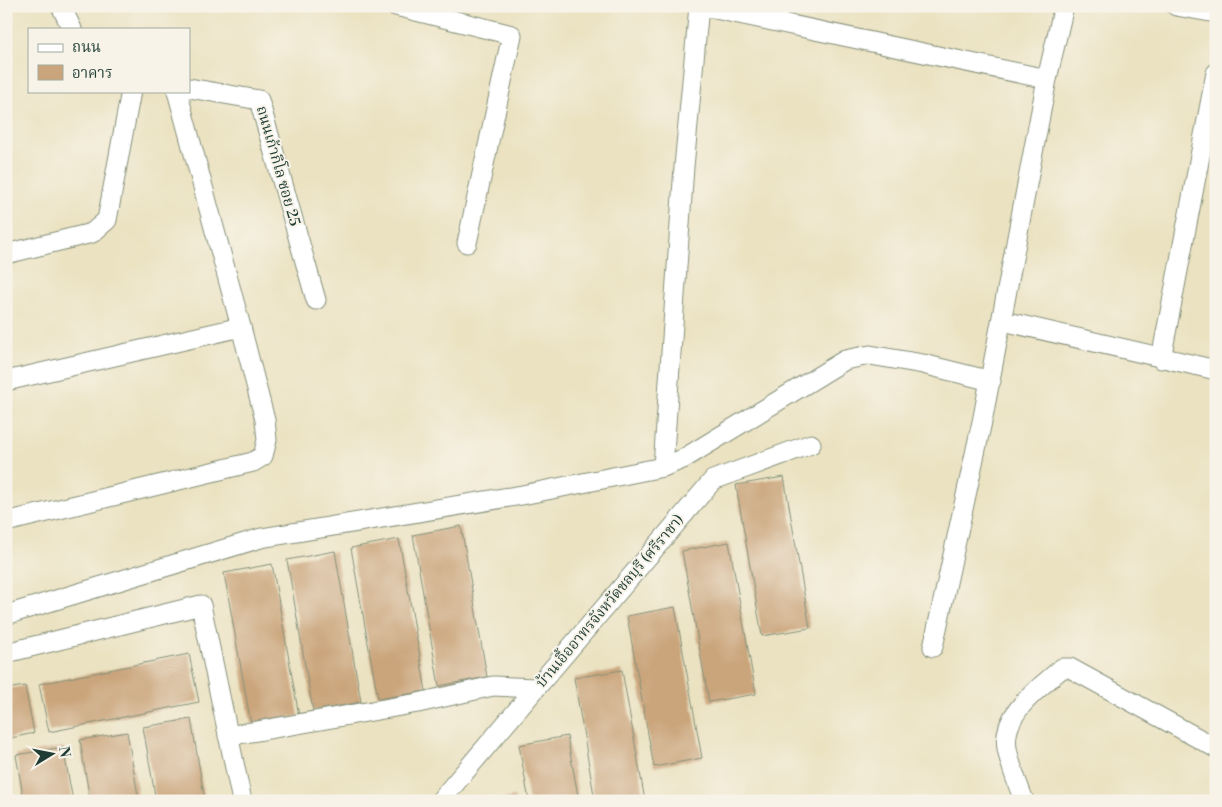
<svg xmlns="http://www.w3.org/2000/svg" width="1222" height="807" font-family="'Libre Bodoni','Noto Serif Thai',serif">
  <rect width="100%" height="100%" fill="#f7f3e8"/>
  <filter id="ink" filterUnits="userSpaceOnUse"><feTurbulence type="fractalNoise" baseFrequency=".02" numOctaves="2"/><feDisplacementMap in="SourceGraphic" scale="10" xChannelSelector="R" yChannelSelector="G"/><feConvolveMatrix kernelMatrix="1 2 1 2 8 2 1 2 1" color-interpolation-filters="sRGB"/></filter>
  <filter id="wash" filterUnits="userSpaceOnUse"><feTurbulence type="fractalNoise" baseFrequency=".0096" numOctaves="4" result="noise"/><feDisplacementMap in="SourceGraphic" scale="20" xChannelSelector="R" yChannelSelector="G"/><feGaussianBlur stdDeviation="1.12" result="paint"/><feColorMatrix in="noise" values="0 0 0 0 0 0 0 0 0 0 0 0 0 0 0 0 0 1.4 0 .05"/><feComposite in="paint" operator="in"/></filter>
  <g filter="url(#wash)">
    <rect width="100%" height="100%" fill="#ebe2c1"/>
    <g id="blocks">
      <g fill="#caa57b">
        <polygon points="784,477 810,628 762,636 736,485"/>
        <polygon points="461,526 487,677 439,686 413,535"/>
        <polygon points="399,539 426,691 378,699 351,548"/>
        <polygon points="729,542 756,694 709,702 682,551"/>
        <polygon points="335,551 361,702 313,711 287,560"/>
        <polygon points="272,564 299,716 251,724 224,573"/>
        <polygon points="675,607 702,758 654,767 627,616"/>
        <polygon points="189,654 199,702 49,732 39,684"/>
        <polygon points="622,670 645,801 595,801 574,678"/>
        <polygon points="25,686 34,733 6,739 6,689"/>
        <polygon points="191,719 205,801 156,801 143,727"/>
        <polygon points="127,732 139,801 90,801 80,740"/>
        <polygon points="567,736 579,801 529,801 519,745"/>
        <polygon points="63,747 73,801 24,801 16,755"/>
        <polygon points="514,797 515,801 498,801 498,800"/>
      </g>
    </g>
  </g>
  <g filter="url(#ink)">
    <use href="#blocks" fill-opacity="0" stroke="#85907a" stroke-width="1"/>
    <g fill="none" stroke-linecap="round" stroke-linejoin="round">
      <g stroke="#85907a" stroke-width="21">
        <g id="street">
          <polyline points="61,6 72,29"/>
          <polyline points="396,6 512,35 467,243"/>
          <polyline points="701,6 1047,79"/>
          <polyline points="1176,6 1216,13"/>
          <polyline points="189,88 259,100 316,300"/>
          <polyline points="6,254 92,233 107,220 131,91"/>
          <polyline points="1003,321 1216,370"/>
          <polyline points="1161,359 1216,73"/>
          <polyline points="6,381 241,327 177,91"/>
          <polyline points="663,467 684,167 699,6"/>
          <polyline points="6,522 253,462 263,456 267,440 265,420 241,327"/>
          <polyline points="6,615 261,538 522,495 663,467 683,459 845,360 870,355 923,364 991,381"/>
          <polyline points="933,647 983,417 1047,79 1064,6"/>
          <polyline points="6,653 201,605 242,801"/>
          <polyline points="228,736 418,703 493,686 535,688"/>
          <polyline points="440,801 713,480 811,444"/>
          <path d="M1024,801C1018,784 1010,766 1007,748C1001,713 1040,688 1062,668H1070L1216,748"/>
        </g>
      </g>
      <use href="#street" stroke="#fff" stroke-width="19"/>
    </g>
  </g>
  <g text-anchor="middle" dominant-baseline="central" stroke-width="4" stroke-linejoin="round" paint-order="stroke">
    <g font-size="15" fill="#1f3d34" stroke="#f7f3e8">
      <text transform="translate(278 166) rotate(74)">ถนนเก้ากิโล ซอย 25</text>
      <text transform="translate(610 601) rotate(-50)">บ้านเอื้ออาทรจังหวัดชลบุรี (ศรีราชา)</text>
    </g>
  </g>
  <rect width="1222" height="807" fill="none" stroke="#f7f3e8" stroke-width="25"/>
  <rect x="28" y="28" width="162" height="65" fill="#f7f3e8" stroke="#a1aaa0"/>
  <rect x="38" y="44" width="25" height="8" fill="#ffffff" stroke="#a1aaa0"/>
  <text x="72" y="52" font-size="15" fill="#1f3d34">ถนน</text>
  <rect x="38" y="65" width="25" height="15" fill="#caa57b" stroke="#a1aaa0"/>
  <text x="72" y="78" font-size="15" fill="#1f3d34">อาคาร</text>
  <g transform="translate(52 754) rotate(80)" stroke="#f7f3e8" stroke-width="4" paint-order="stroke">
  <path d="M0-4L9 19L0 12L-9 19Z" fill="#1f3d34"/>
  <text y="-8" font-size="14" font-weight="bold" text-anchor="middle" fill="#1f3d34">N</text>
  </g>
</svg>
